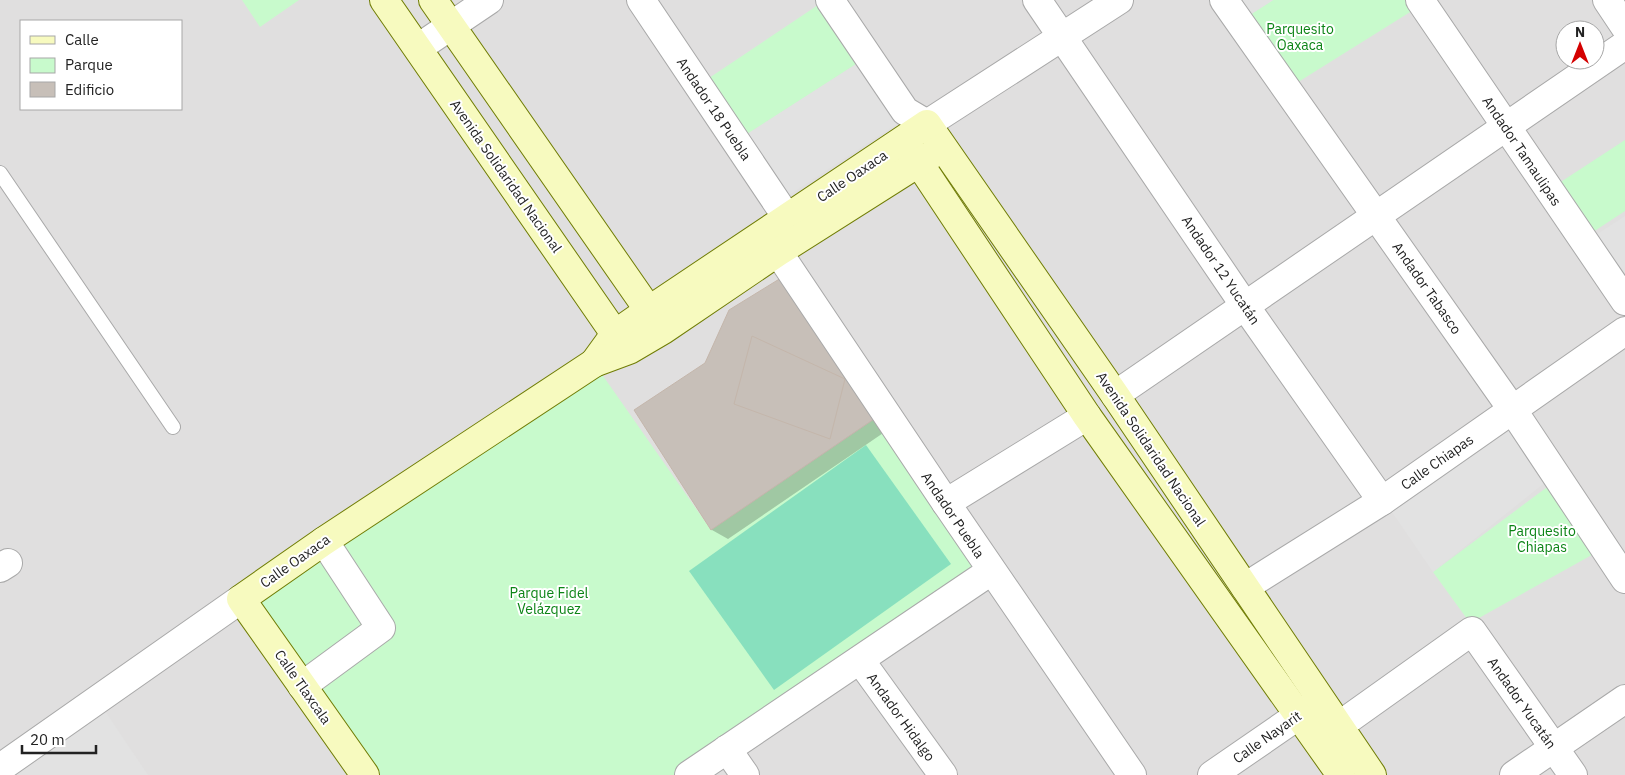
<svg xmlns="http://www.w3.org/2000/svg" width="1625" height="775" font-family="'IBM Plex Sans',sans-serif">
  <rect width="100%" height="100%" fill="#f2efe9"/>
  <path fill="#e0dfdf" fill-rule="evenodd" d="M0,0H1625V775H0ZM21,21H181V109H21ZM1565,30H1595V60H1565Z"/>
  <g fill="#c8facc">
    <polygon points="242,0 299,0 260,27"/>
    <polygon points="1273,0 1420,0 1423,4 1287,89 1242,20"/>
    <polygon points="824,1 864,59 741,138 706,80"/>
    <polygon points="1625,140 1625,211 1590,234 1556,185"/>
    <polygon points="594,363 711,530 885,412 991,571 689,775 365,775 241,599"/>
    <polygon points="1554,482 1599,551 1470,623 1433,572"/>
  </g>
  <polygon fill="#88e0be" points="866,445 951,564 774,690 689,571"/>
  <g fill="#e2e2e2">
    <polygon points="1229,0 1273,0 1242,20"/>
    <polygon points="864,59 897,124 786,197 741,138"/>
    <polygon points="1625,216 1625,296 1588,240"/>
    <polygon points="1510,419 1552,477 1433,572 1390,509"/>
    <polygon points="97,699 148,775 0,775"/>
  </g>
  <polygon fill="#0003" points="797,289 892,427 728,539 712,530 636,410 706,364"/>
  <g fill="#c7bfb8" stroke="#c4b6ab">
    <polygon points="781,278 877,417 711,530 634,410 705,363 729,310"/>
    <polygon points="752,336 845,379 830,439 734,404"/>
  </g>
  <g fill="none" stroke-linecap="round" stroke-linejoin="round">
    <g stroke="#a9a9a9" stroke-width="16">
      <polyline id="service" points="0,173 173,427"/>
    </g>
    <g stroke="#a9a9a9" stroke-width="30">
      <g id="minor">
        <polyline points="641,0 788,219"/>
        <polyline points="830,0 905,111 927,124"/>
        <polyline points="1037,0 1245,306 1382,501"/>
        <polyline points="1224,0 1512,409 1625,579"/>
        <polyline points="1420,0 1625,301"/>
        <polyline points="1607,0 1625,27"/>
        <polyline points="418,48 489,0"/>
        <polyline points="778,252 946,503 1132,775"/>
        <polyline points="1115,395 1625,45"/>
        <polyline points="946,503 1087,416"/>
        <polyline points="0,568 8,563"/>
        <polyline points="1245,587 1382,501 1625,331"/>
        <polyline points="860,660 943,775"/>
        <polyline points="302,686 381,628 324,541"/>
        <polyline points="1319,740 1472,631 1573,775"/>
        <polyline points="727,749 745,775"/>
        <polyline points="0,768 241,599"/>
        <polyline points="689,775 991,571"/>
        <polyline points="1212,775 1318,702"/>
        <polyline points="1514,775 1625,699"/>
      </g>
    </g>
    <g stroke="#a9a9a9" stroke-width="30">
      <polyline id="tertiary" points="927,124 1119,0"/>
    </g>
    <g stroke="#707d05" stroke-width="30">
      <g id="secondary">
        <polyline points="384,0 615,334 626,347"/>
        <polyline points="433,0 659,325"/>
        <polyline points="909,148 1087,416 1341,775"/>
        <polyline points="594,363 615,334 648,311 927,124 1115,395 1372,775"/>
        <polyline points="365,775 241,599 324,541 594,363 629,350 663,330 778,252 942,148"/>
      </g>
    </g>
    <use href="#service" stroke="#fff" stroke-width="14"/>
    <use href="#minor" stroke="#fff" stroke-width="28"/>
    <use href="#tertiary" stroke="#fff" stroke-width="28"/>
    <use href="#secondary" stroke="#f7fabf" stroke-width="28"/>
  </g>
  <g text-anchor="middle" dominant-baseline="central" stroke-width="4" stroke-linejoin="round" paint-order="stroke">
    <g font-size="14" fill="#0c8416" stroke="#fff">
      <text x="1300" y="29">Parquesito<tspan x="1300" dy="16">Oaxaca</tspan></text>
      <text x="1542" y="531">Parquesito<tspan x="1542" dy="16">Chiapas</tspan></text>
      <text x="549" y="593">Parque Fidel<tspan x="549" dy="16">Velázquez</tspan></text>
    </g>
    <g font-size="14" fill="#222" stroke="#fff">
      <text transform="translate(714 109) rotate(56)">Andador 18 Puebla</text>
      <text transform="translate(1522 151) rotate(56)">Andador Tamaulipas</text>
      <text transform="translate(506 176) rotate(55)">Avenida Solidaridad Nacional</text>
      <text transform="translate(852 176) rotate(-34)">Calle Oaxaca</text>
      <text transform="translate(1221 270) rotate(56)">Andador 12 Yucatán</text>
      <text transform="translate(1427 288) rotate(55)">Andador Tabasco</text>
      <text transform="translate(1151 449) rotate(56)">Avenida Solidaridad Nacional</text>
      <text transform="translate(1437 462) rotate(-35)">Calle Chiapas</text>
      <text transform="translate(953 515) rotate(56)">Andador Puebla</text>
      <text transform="translate(295 561) rotate(-35)">Calle Oaxaca</text>
      <text transform="translate(303 687) rotate(55)">Calle Tlaxcala</text>
      <text transform="translate(1522 703) rotate(55)">Andador Yucatán</text>
      <text transform="translate(901 717) rotate(54)">Andador Hidalgo</text>
      <text transform="translate(1267 737) rotate(-35)">Calle Nayarit</text>
    </g>
  </g>
  <rect x="20" y="20" width="162" height="90" fill="#ffffff" stroke="#a7a7a7"/>
  <rect x="30" y="36" width="25" height="8" fill="#f7fabf" stroke="#a7a7a7"/>
  <text x="65" y="45" font-size="15" fill="#222222">Calle</text>
  <rect x="30" y="58" width="25" height="15" fill="#c8facc" stroke="#a7a7a7"/>
  <text x="65" y="70" font-size="15" fill="#222222">Parque</text>
  <rect x="30" y="82" width="25" height="15" fill="#c7bfb8" stroke="#a7a7a7"/>
  <text x="65" y="95" font-size="15" fill="#222222">Edificio</text>
  <g transform="translate(1580 45)"><circle r="24" fill="#ffffff" stroke="#a7a7a7"/>
  <path d="M0-4L9 19L0 12L-9 19Z" fill="#d40000"/>
  <text y="-8" font-size="14" font-weight="bold" text-anchor="middle" fill="#222222">N</text>
  </g>
  <path d="M22 745v8h74v-8" fill="none" stroke="#222222" stroke-width="2.5"/>
  <text x="30" y="745" font-size="15" fill="#222222" stroke="#ffffff" stroke-width="4" paint-order="stroke">20 m</text>
</svg>
